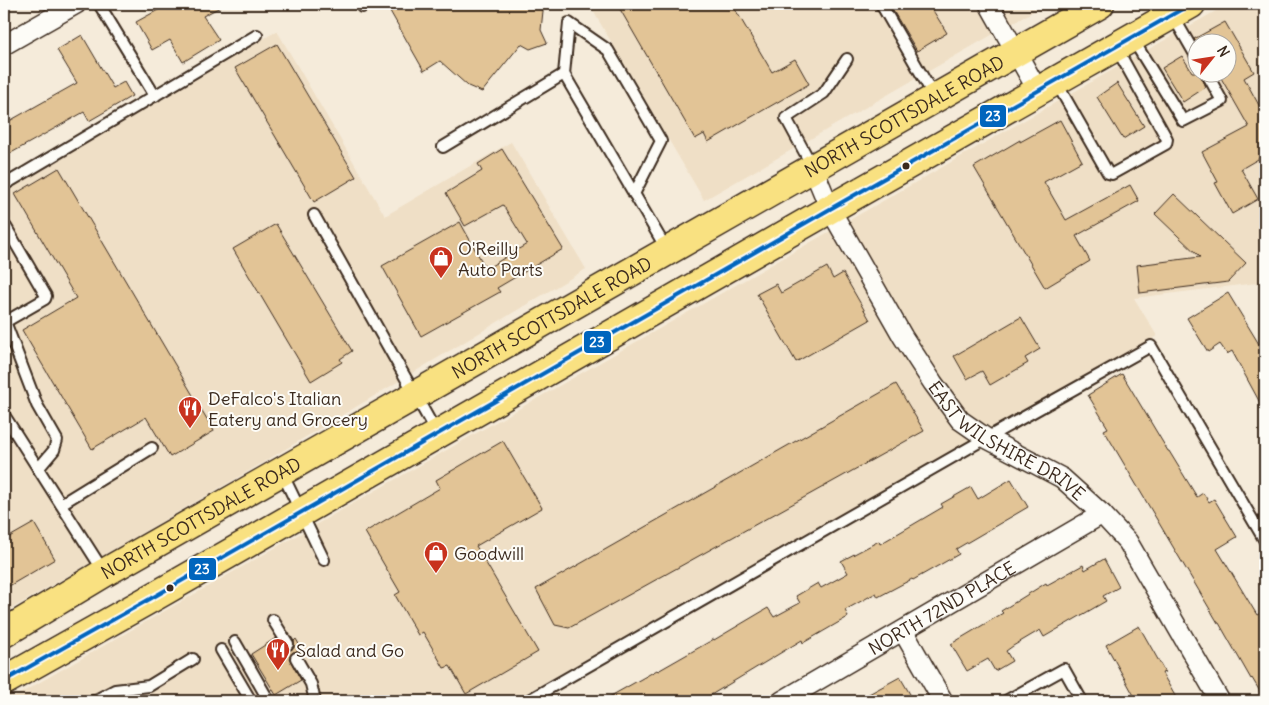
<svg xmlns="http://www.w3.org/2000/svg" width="1269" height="705" font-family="Delius,sans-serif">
  <rect width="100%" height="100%" fill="#f5ebda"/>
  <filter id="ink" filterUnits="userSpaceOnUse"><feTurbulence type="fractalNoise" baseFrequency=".02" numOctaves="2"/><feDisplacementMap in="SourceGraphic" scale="10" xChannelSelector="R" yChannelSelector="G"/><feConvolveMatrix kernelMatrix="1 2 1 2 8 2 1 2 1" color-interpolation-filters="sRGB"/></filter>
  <g filter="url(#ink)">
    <g fill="#efdfc6" fill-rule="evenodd">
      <polygon points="589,4 1046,4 704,200"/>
      <path d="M1228,4H1265V282L1134,298L1157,336L512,701H7ZM1196,42H1226V72H1196Z"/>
      <polygon points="277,31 385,216 511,142 586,269 242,475 4,613 4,190 139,110"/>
    </g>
    <g fill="#e2c496" stroke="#3b2a1e">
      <polygon points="169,4 226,4 203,16 219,40 183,62 170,40 152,50 136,22"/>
      <polygon points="386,4 539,4 543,11 541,30 547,43 530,49 521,44 482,92 468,86 440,61 424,71"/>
      <polygon points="617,4 732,4 772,72 795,59 809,84 708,142 704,134 695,139"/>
      <polygon points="900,4 929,4 947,33 917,51 892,9"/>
      <polygon points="1225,22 1254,72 1244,78 1265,116 1265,155 1241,169 1258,199 1232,214 1215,183 1218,182 1202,152 1249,127 1221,78 1218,80 1214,72 1226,72 1226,42 1196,42 1194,39"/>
      <polygon points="82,35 113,88 124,82 132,96 89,121 84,112 4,157 4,124 77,83 57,50"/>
      <polygon points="277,44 356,177 314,202 235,68"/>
      <polygon points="1182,56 1192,72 1199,72 1206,87 1183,102 1162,68"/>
      <polygon points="1117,83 1144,126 1123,139 1097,97"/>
      <polygon points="1060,120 1082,161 1044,182 1066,220 1130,185 1139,201 1076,236 1090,261 1045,288 974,167 1020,140 1020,142"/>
      <polygon points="502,149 563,249 497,288 500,292 421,336 382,266 460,222 486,269 527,244 503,205 465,226 446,193 482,171 478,164"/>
      <polygon points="59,168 214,431 170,457 146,417 92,449 22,330 76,298 15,194"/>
      <polygon points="1174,194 1246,263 1228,282 1140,293 1137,265 1200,257 1155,214"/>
      <polygon points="276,224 352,351 340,359 342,362 311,381 233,249"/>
      <polygon points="827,267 833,279 843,273 870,320 796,362 757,294 776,284 781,293"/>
      <polygon points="1228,293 1265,354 1265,412 1232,351 1227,354 1220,344 1208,352 1187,318"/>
      <polygon points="1021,317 1040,349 1025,358 1028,363 990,385 982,371 967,379 954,356"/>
      <polygon points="1122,374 1168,451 1169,451 1197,497 1203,493 1209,502 1214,499 1237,537 1217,549 1257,615 1265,611 1265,700 1252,678 1251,679 1219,623 1218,623 1104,430 1108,428 1088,395"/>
      <polygon points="896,384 924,431 569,628 555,625 536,589"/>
      <polygon points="503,441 542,508 476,546 538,652 466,694 450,666 444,668 423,632 418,635 395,595 400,592 365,532 440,488 436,480"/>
      <polygon points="1011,479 1028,507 956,549 959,554 913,580 912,579 878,597 876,593 845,610 848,617 803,643 802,640 701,701 602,701 657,670 658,671 714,639 714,640 768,608 774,617 800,603 796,596 818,583 821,588 848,573 841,561 879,541 880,544 943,507 941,504 971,487 978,499"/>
      <polygon points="34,523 55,559 4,589 4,540"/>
      <polygon points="1104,559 1119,587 1103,596 1106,601 1044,637 1040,630 1013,646 1006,651 1012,661 995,671 988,659 967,671 951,644 1003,613 1001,611 1046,583 1047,585 1083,565 1085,570"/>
      <polygon points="1139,626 1165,672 1162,673 1178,701 1137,701 1106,645"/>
      <polygon points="276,638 282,648 288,651 294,648 294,641 296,639 304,653 302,654 299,652 293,652 289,658 301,680 276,695 251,654"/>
      <polygon points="900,677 914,701 856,701"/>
    </g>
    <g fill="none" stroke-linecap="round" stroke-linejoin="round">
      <g stroke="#3b2a1e" stroke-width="14">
        <g id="lane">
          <polyline points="99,4 155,96"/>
          <polyline points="360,4 362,7"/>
          <polyline points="881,4 935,98"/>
          <polyline points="1173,16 1196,56"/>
          <polyline points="1132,38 1183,121 1222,101 1206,72"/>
          <polyline points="564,74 569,23 608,50 661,141 634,194"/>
          <polyline points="1056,82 1108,173 1112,174 1166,144 1167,139 1117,49"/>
          <polyline points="443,147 564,74 667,250"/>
          <polyline points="812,166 786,118 824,93 847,59"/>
          <polyline points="4,185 257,35"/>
          <polyline points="314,215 436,432"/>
          <polyline points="4,226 6,227 46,296 45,299 5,322"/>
          <polyline points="4,319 37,405 57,440 54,450 38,469"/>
          <polyline points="4,415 104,572"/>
          <polyline points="282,473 324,560"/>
          <polyline points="61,504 152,448"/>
          <polyline points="273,620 288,644"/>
          <polyline points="235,642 269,701"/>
          <polyline points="221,650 251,701"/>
          <polyline points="296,658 311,684 315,701"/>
          <polyline points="94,701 115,690 149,686 193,659"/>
          <polyline points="527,701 974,445 1151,346 1265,541"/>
          <polyline points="1006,701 1064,669 1082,701"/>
        </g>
      </g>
      <g stroke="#3b2a1e" stroke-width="22">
        <g id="street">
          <polyline points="989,4 1038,91"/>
          <polyline points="4,45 76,4"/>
          <path id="s1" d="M813,168L830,209L903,337L933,383L960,420L986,438L1062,478L1102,514L1128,542L1220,701"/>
          <polyline points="903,631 943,701"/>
          <path id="s2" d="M782,701L1102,514"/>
        </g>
      </g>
      <g stroke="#3b2a1e" stroke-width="31">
        <g id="primary">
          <path id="s3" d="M4,633L104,573L1100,4"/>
          <polyline points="4,681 157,595 830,209 1191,4"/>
        </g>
      </g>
      <use href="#lane" stroke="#fdfcf7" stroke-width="10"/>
      <use href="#street" stroke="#fdfcf7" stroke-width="19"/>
      <use href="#primary" stroke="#f9e181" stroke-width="28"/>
      <g stroke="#fdfcf7" stroke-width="8">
        <polyline id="bus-1" points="4,681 157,595 830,209 1191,4"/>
      </g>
      <use href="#bus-1" stroke="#0065bd" stroke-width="4"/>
    </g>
  </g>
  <defs>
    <g id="shop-pin" transform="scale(1.25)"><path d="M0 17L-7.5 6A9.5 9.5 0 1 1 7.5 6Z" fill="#c8321e" stroke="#fdfcf7"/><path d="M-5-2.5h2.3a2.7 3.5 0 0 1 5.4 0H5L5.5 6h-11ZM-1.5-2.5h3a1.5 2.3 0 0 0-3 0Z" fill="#fff"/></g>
    <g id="restaurant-pin" transform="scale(1.25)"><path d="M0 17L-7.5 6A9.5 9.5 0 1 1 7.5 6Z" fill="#c8321e" stroke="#fdfcf7"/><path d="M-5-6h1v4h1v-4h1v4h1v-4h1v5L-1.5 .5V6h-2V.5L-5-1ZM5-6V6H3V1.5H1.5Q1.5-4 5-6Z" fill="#fff"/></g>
  </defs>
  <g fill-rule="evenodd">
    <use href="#shop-pin" x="441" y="258"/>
    <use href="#restaurant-pin" x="190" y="408"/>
    <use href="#shop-pin" x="436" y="553"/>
    <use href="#restaurant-pin" x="278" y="650"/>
  </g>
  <g fill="#3b2a1e" stroke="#fdfcf7" stroke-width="2">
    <circle cx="906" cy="166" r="4.5"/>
    <circle cx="170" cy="588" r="4.5"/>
  </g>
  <g text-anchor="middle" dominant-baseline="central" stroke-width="4" stroke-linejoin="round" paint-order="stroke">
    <g font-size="18" fill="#3b2a1e" stroke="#fdfcf7">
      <text stroke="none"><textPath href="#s3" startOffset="1038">NORTH SCOTTSDALE ROAD</textPath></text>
      <text stroke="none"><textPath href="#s3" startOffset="632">NORTH SCOTTSDALE ROAD</textPath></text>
      <text stroke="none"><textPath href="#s1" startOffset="342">EAST WILSHIRE DRIVE</textPath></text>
      <text stroke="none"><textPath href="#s3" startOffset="228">NORTH SCOTTSDALE ROAD</textPath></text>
      <text stroke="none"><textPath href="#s2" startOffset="185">NORTH 72ND PLACE</textPath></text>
    </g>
    <g font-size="18" fill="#3b2a1e" stroke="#fdfcf7" text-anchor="start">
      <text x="458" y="248">O'Reilly<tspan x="458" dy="21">Auto Parts</tspan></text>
      <text x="208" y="398">DeFalco's Italian<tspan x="208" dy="21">Eatery and Grocery</tspan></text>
      <text x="454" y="553">Goodwill</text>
      <text x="296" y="650">Salad and Go</text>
    </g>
  </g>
  <g stroke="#fdfcf7" stroke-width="2">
    <rect x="979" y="104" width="28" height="24" rx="5" fill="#0065bd"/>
    <rect x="583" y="330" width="29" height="24" rx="5" fill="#0065bd"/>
    <rect x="188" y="557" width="29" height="24" rx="5" fill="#0065bd"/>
  </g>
  <g font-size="14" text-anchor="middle" font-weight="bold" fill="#fff">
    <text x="993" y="121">23</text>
    <text x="597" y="347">23</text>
    <text x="202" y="574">23</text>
  </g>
  <rect width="1269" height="705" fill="none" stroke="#fdfcf7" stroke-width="20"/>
  <rect x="10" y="10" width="1249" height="685" fill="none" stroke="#3b2a1e" stroke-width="2" filter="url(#ink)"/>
  <g transform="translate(1212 58) rotate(60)"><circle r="24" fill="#fdfcf7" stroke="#afa8a0"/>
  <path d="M0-4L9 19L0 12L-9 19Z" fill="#c8321e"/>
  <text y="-8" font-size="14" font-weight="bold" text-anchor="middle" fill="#3b2a1e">N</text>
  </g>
</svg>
